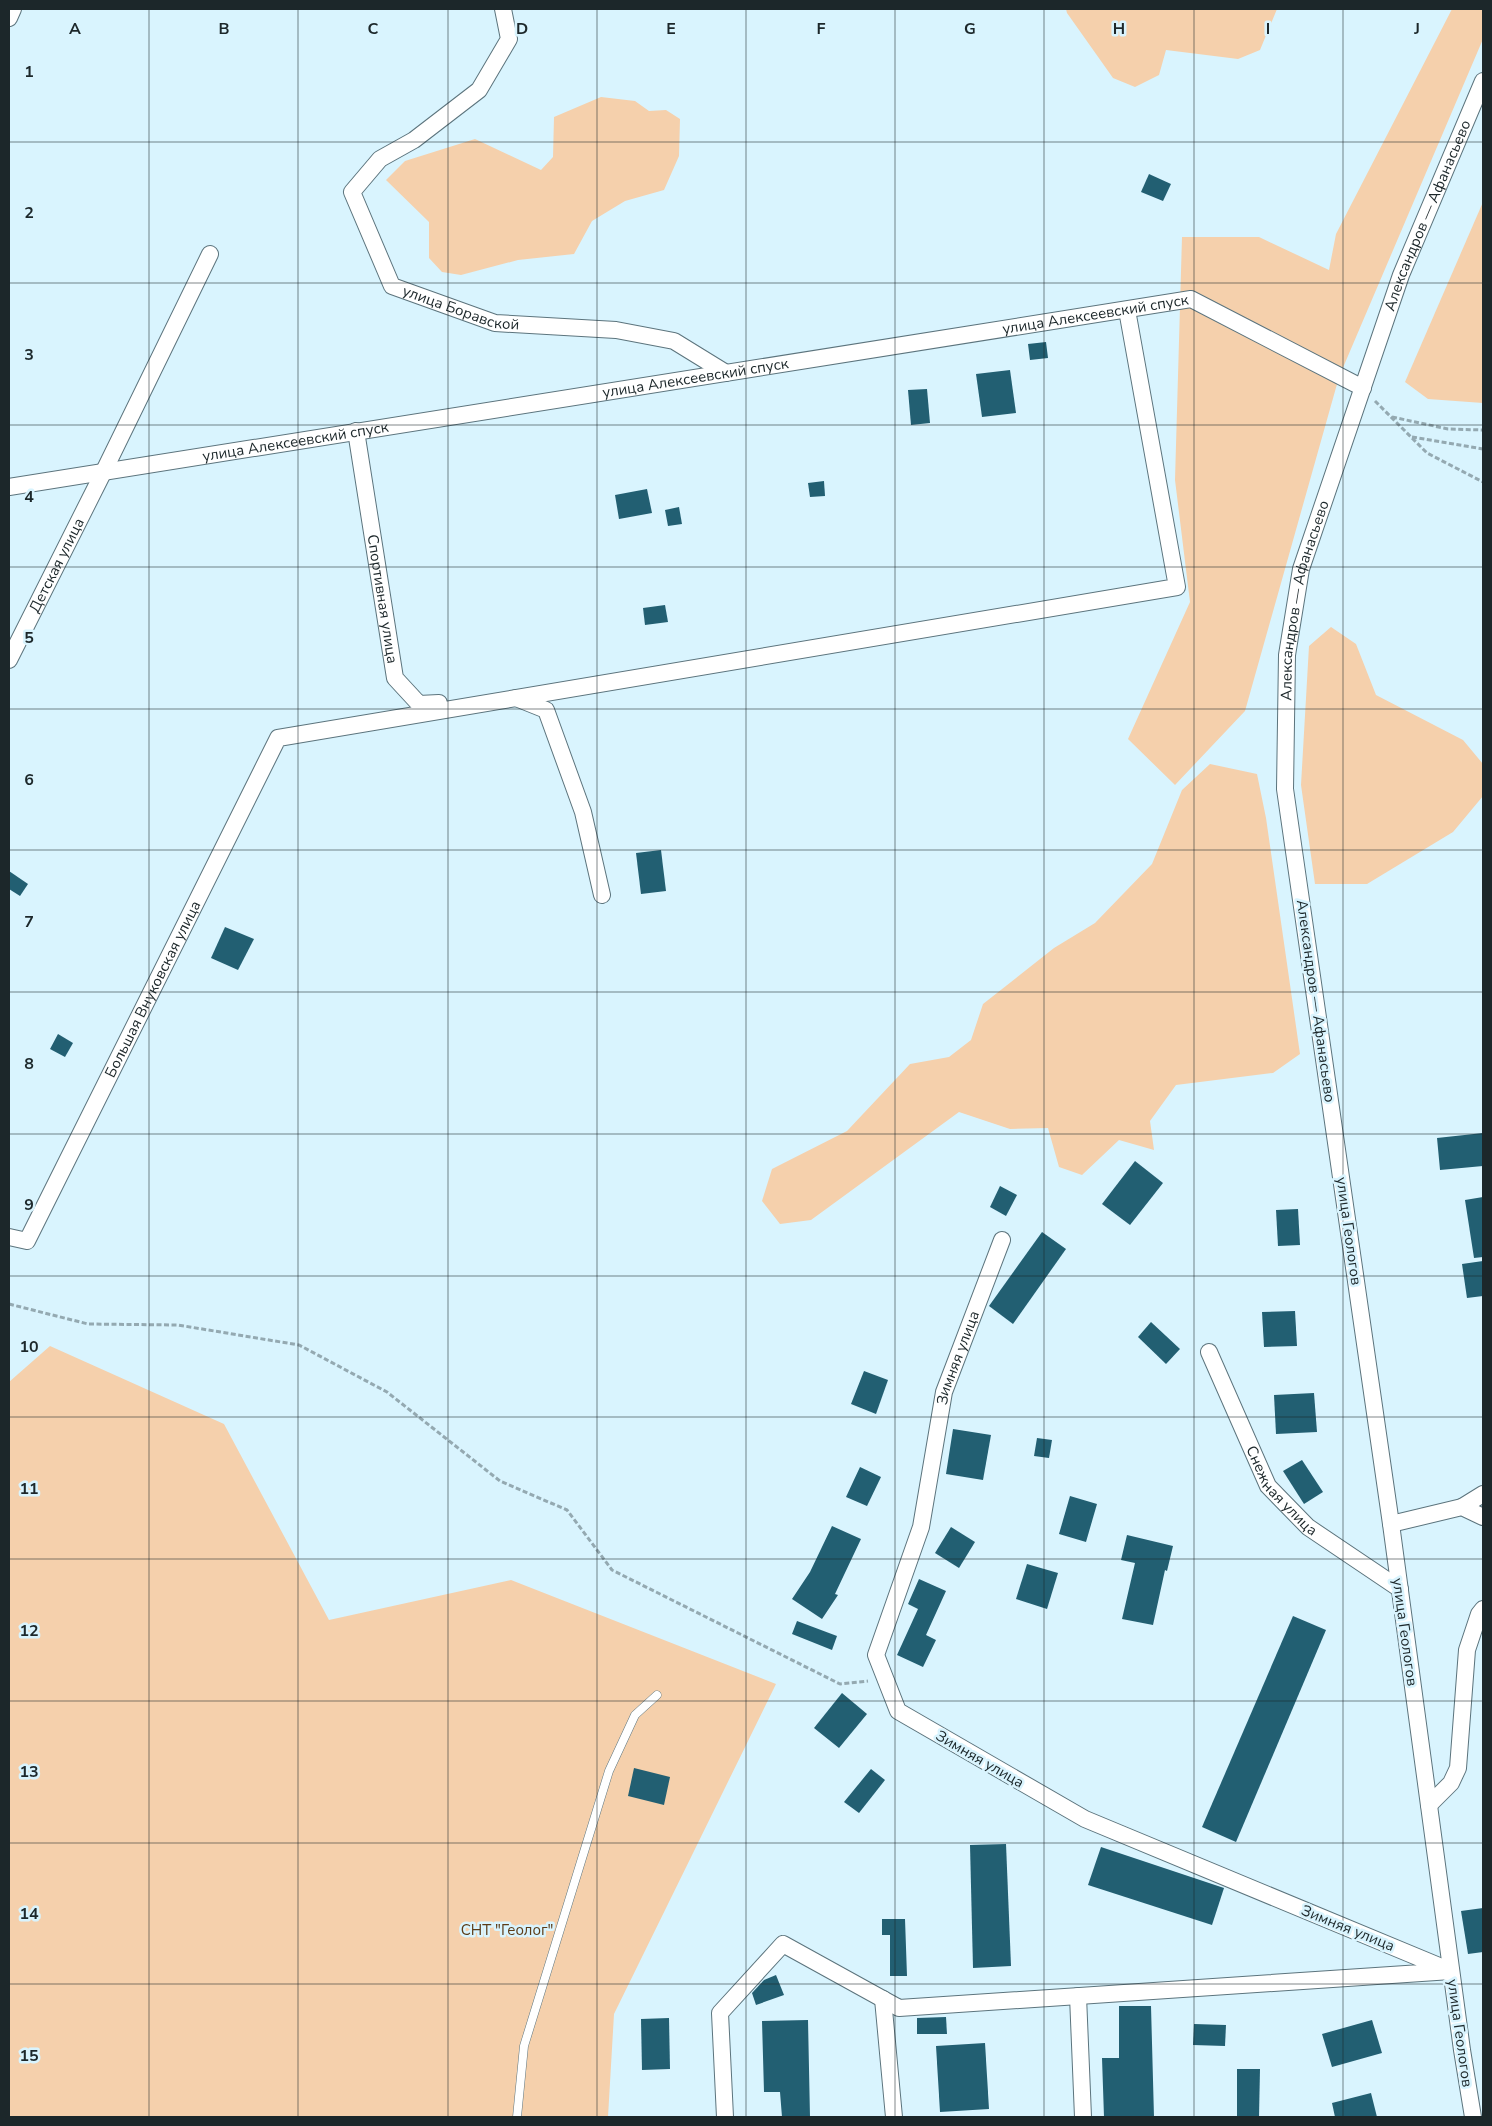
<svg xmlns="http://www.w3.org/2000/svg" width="1492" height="2126" font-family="'Nunito Sans',sans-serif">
  <rect width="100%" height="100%" fill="#d9f4fe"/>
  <g fill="#f5d0ac">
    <polygon points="1066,9 1277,9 1260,50 1238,59 1166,50 1159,75 1135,87 1113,78 1067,13"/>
    <polygon points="1452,9 1483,9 1483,39 1339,377 1245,711 1175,785 1128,739 1190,602 1175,480 1182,237 1259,237 1329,270 1336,234"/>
    <polygon points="601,97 635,101 649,111 666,110 680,119 679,156 664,190 625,201 592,221 574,254 518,260 461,275 442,272 429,258 429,222 386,180 405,161 475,139 541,170 553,157 554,117"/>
    <polygon points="1483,202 1483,403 1428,399 1405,382"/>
    <polygon points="1331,627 1356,644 1376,695 1463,740 1483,764 1483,796 1453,832 1367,884 1315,884 1301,785 1309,646"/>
    <polygon points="1210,764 1257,774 1266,818 1300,1054 1273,1073 1176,1085 1150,1121 1154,1150 1119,1140 1082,1175 1059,1167 1048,1128 1010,1129 959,1112 811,1220 780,1224 762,1201 772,1169 847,1131 910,1064 949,1057 971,1040 983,1004 1054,948 1095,923 1152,864 1182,790"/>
    <polygon points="50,1346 224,1424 329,1620 511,1580 776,1684 614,2014 608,2117 9,2117 9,1382"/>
  </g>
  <g fill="#225f72">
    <polygon points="1149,174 1171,184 1163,201 1141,192"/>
    <polygon points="1046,342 1048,358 1030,360 1028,344"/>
    <polygon points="1010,370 1016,413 982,417 976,374"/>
    <polygon points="927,389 930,423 911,425 908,390"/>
    <polygon points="824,481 825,496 810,497 808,483"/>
    <polygon points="647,489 652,513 619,519 615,495"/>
    <polygon points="679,507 682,524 668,526 665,510"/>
    <polygon points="665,605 668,622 645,625 643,608"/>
    <polygon points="661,850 666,891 641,894 636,853"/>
    <polygon points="9,871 28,884 20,896 9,889"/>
    <polygon points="225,927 254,939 238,970 211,958"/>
    <polygon points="58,1034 73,1043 65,1057 50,1049"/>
    <polygon points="1483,1133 1483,1166 1440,1170 1437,1138"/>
    <polygon points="1135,1161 1163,1183 1130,1225 1102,1204"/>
    <polygon points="1000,1186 1017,1195 1006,1216 990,1207"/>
    <polygon points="1483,1197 1483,1257 1474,1258 1465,1200"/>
    <polygon points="1298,1209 1300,1245 1278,1246 1276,1210"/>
    <polygon points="1042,1232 1066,1249 1013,1324 989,1306"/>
    <polygon points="1483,1261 1483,1296 1467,1298 1462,1264"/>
    <polygon points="1295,1311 1297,1346 1264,1347 1262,1312"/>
    <polygon points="1151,1322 1180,1349 1166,1364 1138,1337"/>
    <polygon points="864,1371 888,1380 876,1414 851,1404"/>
    <polygon points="1314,1393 1317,1432 1276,1434 1274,1395"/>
    <polygon points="953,1429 991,1435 983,1480 946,1474"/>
    <polygon points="1037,1438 1052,1440 1049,1458 1034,1456"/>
    <polygon points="1302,1460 1323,1492 1304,1504 1283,1471"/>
    <polygon points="860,1467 881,1477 867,1506 846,1497"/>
    <polygon points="1070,1496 1097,1504 1086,1542 1059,1534"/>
    <polygon points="832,1526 861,1539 835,1594 838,1595 822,1619 792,1599 810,1572"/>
    <polygon points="951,1527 975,1542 959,1568 935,1553"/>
    <polygon points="1127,1535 1173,1546 1167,1571 1165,1570 1153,1625 1122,1619 1135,1563 1121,1560"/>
    <polygon points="1027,1564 1058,1573 1047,1609 1016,1599"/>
    <polygon points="919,1579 946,1591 926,1635 936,1640 923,1667 897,1655 918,1609 908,1604"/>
    <polygon points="1293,1616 1326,1630 1236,1842 1202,1827"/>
    <polygon points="797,1621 837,1636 832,1650 792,1634"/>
    <polygon points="842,1693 867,1714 839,1748 814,1728"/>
    <polygon points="634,1768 670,1777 664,1805 628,1796"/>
    <polygon points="871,1769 885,1780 859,1813 844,1802"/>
    <polygon points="1006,1844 1011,1966 973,1968 970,1845"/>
    <polygon points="1101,1847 1224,1888 1212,1925 1088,1885"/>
    <polygon points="1483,1908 1483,1952 1468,1954 1461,1911"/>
    <polygon points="882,1919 905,1919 907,1976 890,1976 890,1935 882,1935"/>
    <polygon points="776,1975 784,1995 756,2005 752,1993 764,1980"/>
    <polygon points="1119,2006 1151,2006 1154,2117 1104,2117 1102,2058 1119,2058"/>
    <polygon points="946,2017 947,2034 917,2034 917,2018"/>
    <polygon points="669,2018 670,2069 642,2070 641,2019"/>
    <polygon points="808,2020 810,2117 782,2117 780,2092 764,2092 762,2021"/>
    <polygon points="1372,2020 1382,2053 1332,2067 1322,2034"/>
    <polygon points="1194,2024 1226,2025 1225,2046 1193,2045"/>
    <polygon points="985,2043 989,2109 940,2112 936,2046"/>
    <polygon points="1237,2069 1260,2069 1259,2117 1237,2117"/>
    <polygon points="1371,2093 1377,2117 1335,2117 1332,2103"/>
  </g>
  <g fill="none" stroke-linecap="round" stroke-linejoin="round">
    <g stroke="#5c747d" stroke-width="9">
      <polyline id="lane" points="517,2117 524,2046 609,1771 635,1715 657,1695"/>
    </g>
    <g stroke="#5c747d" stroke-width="18">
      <g id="street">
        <path id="s1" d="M503,9L509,39L479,90L414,140L380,159L352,192L392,286L495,323L616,330L674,341L726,373"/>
        <polyline points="9,18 13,9"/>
        <path id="s2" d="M356,431L395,678L419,704L439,703"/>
        <path id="s3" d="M9,487L1191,299L1363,388"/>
        <path id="s4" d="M9,660L104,471L210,254"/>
        <polyline points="516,698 546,710 583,812 602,895"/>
        <path id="s5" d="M9,1237L27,1241L278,738L1177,587L1127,310"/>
        <path id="s6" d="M1209,1352L1268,1486L1308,1527L1400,1589"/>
        <polyline points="1462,1507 1483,1494"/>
        <polyline points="1391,1524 1462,1507 1483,1517"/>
        <polyline points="1429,1805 1451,1783 1458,1768 1467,1650 1479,1614 1483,1609"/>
        <polyline points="1078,1996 1083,2117"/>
        <polyline points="883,1999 894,2117"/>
        <path id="s7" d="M725,2117L720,2013L783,1944L899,2008L1451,1971L1085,1819L898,1711L876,1655L921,1527L944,1392L1002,1240"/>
        <path id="s8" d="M1473,2117L1462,2050L1391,1524L1285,789L1287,655L1301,569L1401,275L1483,81"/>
      </g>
    </g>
    <g stroke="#94a9b1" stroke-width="3" stroke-dasharray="5 2.5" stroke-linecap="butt">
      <polyline points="1375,401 1427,453 1483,482"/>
      <polyline points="1392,417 1448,429 1483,430"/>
      <polyline points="1412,437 1483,449"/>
      <polyline points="9,1304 88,1324 178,1325 299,1345 387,1392 500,1481 567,1510 612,1570 840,1684 868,1681"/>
    </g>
    <use href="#lane" stroke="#fff" stroke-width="8"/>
    <use href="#street" stroke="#fff" stroke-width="16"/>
  </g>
  <path fill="none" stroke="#1c272a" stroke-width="1" stroke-opacity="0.55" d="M149,9V2117M298,9V2117M448,9V2117M597,9V2117M746,9V2117M895,9V2117M1044,9V2117M1194,9V2117M1343,9V2117M9,142H1483M9,283H1483M9,425H1483M9,567H1483M9,709H1483M9,850H1483M9,992H1483M9,1134H1483M9,1276H1483M9,1417H1483M9,1559H1483M9,1701H1483M9,1843H1483M9,1984H1483"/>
  <g text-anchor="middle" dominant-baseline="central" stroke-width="5" stroke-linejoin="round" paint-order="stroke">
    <g font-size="15" fill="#1c272a" stroke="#d9f4fe">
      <text stroke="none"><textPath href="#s8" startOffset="1938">Александров — Афанасьево</textPath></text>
      <text stroke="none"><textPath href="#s1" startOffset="429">улица Боравской</textPath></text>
      <text stroke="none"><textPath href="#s3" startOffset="1100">улица Алексеевский спуск</textPath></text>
      <text stroke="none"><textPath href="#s3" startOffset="695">улица Алексеевский спуск</textPath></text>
      <text stroke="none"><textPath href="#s3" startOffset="290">улица Алексеевский спуск</textPath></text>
      <text stroke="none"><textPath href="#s4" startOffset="106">Детская улица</textPath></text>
      <text stroke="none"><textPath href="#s2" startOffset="170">Спортивная улица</textPath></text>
      <text stroke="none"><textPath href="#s8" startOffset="1532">Александров — Афанасьево</textPath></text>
      <text stroke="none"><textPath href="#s5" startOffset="300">Большая Внуковская улица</textPath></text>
      <text transform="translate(1316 1001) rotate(82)">Александров — Афанасьево</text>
      <text transform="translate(1349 1231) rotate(82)">улица Геологов</text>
      <text stroke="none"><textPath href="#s7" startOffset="1865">Зимняя улица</textPath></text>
      <text stroke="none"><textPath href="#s6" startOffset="158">Снежная улица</textPath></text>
      <text transform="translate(1405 1632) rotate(82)">улица Геологов</text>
      <text transform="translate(980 1759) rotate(30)">Зимняя улица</text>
      <text transform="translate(1348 1928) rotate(22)">Зимняя улица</text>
      <text transform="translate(1460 2033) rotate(82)">улица Геологов</text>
    </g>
    <g font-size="15" fill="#5c3b16" stroke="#d9f4fe">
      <text x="507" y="1930">СНТ "Геолог"</text>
    </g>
  </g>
  <g font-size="16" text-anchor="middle" font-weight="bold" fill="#1c272a" stroke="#d9f4fe" stroke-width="5" stroke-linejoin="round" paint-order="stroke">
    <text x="75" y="34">A</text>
    <text x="224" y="34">B</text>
    <text x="373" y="34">C</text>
    <text x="522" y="34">D</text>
    <text x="671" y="34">E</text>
    <text x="821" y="34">F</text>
    <text x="970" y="34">G</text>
    <text x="1119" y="34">H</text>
    <text x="1268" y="34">I</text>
    <text x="1417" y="34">J</text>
    <text x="29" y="77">1</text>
    <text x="29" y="218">2</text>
    <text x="29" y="360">3</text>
    <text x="29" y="502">4</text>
    <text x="29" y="643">5</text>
    <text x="29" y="785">6</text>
    <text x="29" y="927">7</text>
    <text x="29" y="1069">8</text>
    <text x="29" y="1210">9</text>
    <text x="29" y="1352">10</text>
    <text x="29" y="1494">11</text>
    <text x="29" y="1636">12</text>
    <text x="29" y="1777">13</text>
    <text x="29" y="1919">14</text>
    <text x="29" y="2061">15</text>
  </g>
  <rect width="1492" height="2126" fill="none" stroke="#1c272a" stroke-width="20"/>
</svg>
